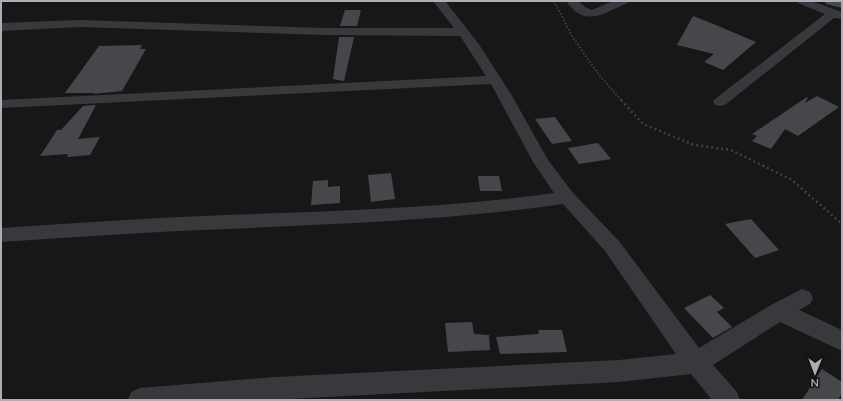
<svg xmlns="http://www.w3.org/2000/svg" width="843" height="401" font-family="Mulish,sans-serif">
  <rect width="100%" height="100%" fill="#171718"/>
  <g fill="#46474b">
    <polygon points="345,10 361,10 357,26 340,26"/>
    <polygon points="693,16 711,23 756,42 723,70 704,62 714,54 677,45"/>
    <polygon points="339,37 354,37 344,81 333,79"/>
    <polygon points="142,45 140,49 146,49 122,91 93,94 94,93 65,93 99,46"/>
    <polygon points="817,96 839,107 798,136 785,129 771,149 752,141 757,136 752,134 807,97 808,98 805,103"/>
    <polygon points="96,105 78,139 100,137 90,155 67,157 68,154 40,156 57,130 61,130 83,106"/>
    <polygon points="555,117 572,141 552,144 535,119"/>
    <polygon points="598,143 611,159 579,164 568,148"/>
    <polygon points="391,173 395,199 371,202 368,175"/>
    <polygon points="478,176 499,176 502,191 480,191"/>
    <polygon points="328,180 328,187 340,186 340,203 311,205 313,181"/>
    <polygon points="751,219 779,250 755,258 725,224"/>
    <polygon points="710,295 724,308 717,312 732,327 713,338 684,308"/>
    <polygon points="472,322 474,334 489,335 490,350 448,352 445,323"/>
    <polygon points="538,330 562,330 567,352 500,354 496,337 539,334"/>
    <polygon points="822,369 842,382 842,393 838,400 802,400"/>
  </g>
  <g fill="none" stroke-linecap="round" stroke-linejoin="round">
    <polyline stroke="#3e4044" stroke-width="2" stroke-dasharray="1.5 2" stroke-linecap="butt" points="554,1 572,36 599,75 622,101"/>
    <polyline stroke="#3e4044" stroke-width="2.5" stroke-dasharray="2 3" stroke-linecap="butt" points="621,100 643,124 694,145 731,150 792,180 842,224"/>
    <g fill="#38393d" fill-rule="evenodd">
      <path d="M433,1H445L478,43L511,94L548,160L573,193L619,241L699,348L771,305L802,289L810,292L813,298L810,304L799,310L842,330V351L780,322L713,365L737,392L740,400H712L691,374L619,382L269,400H128L131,392L140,388L275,377L619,360L676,354L605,251L563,204C451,220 338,224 225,229C150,232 76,237 1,242V228C76,223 150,218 225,215C335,211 445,208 554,193L533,162L491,84L1,108V100L486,76L460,36L324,35L80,27L1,31V23L80,20L324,28H454Z"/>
      <path d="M566,1H578L585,7L592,10L613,1H629L627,3C603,14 585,28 566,1Z"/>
      <polygon points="796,1 812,1 842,12 842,19 834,18 725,105 720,106 715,105 713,102 715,99 825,14 798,3"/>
    </g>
    <polygon fill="#46484d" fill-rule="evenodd" points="824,1 842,1 842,8 826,4"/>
  </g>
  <rect width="843" height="401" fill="none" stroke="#aaaeb7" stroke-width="4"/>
  <g transform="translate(815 373) rotate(181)" stroke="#121213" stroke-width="3" paint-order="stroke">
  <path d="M0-3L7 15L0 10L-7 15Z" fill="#aaaeb7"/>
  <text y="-6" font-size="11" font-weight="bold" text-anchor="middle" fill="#aaaeb7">N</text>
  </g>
</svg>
